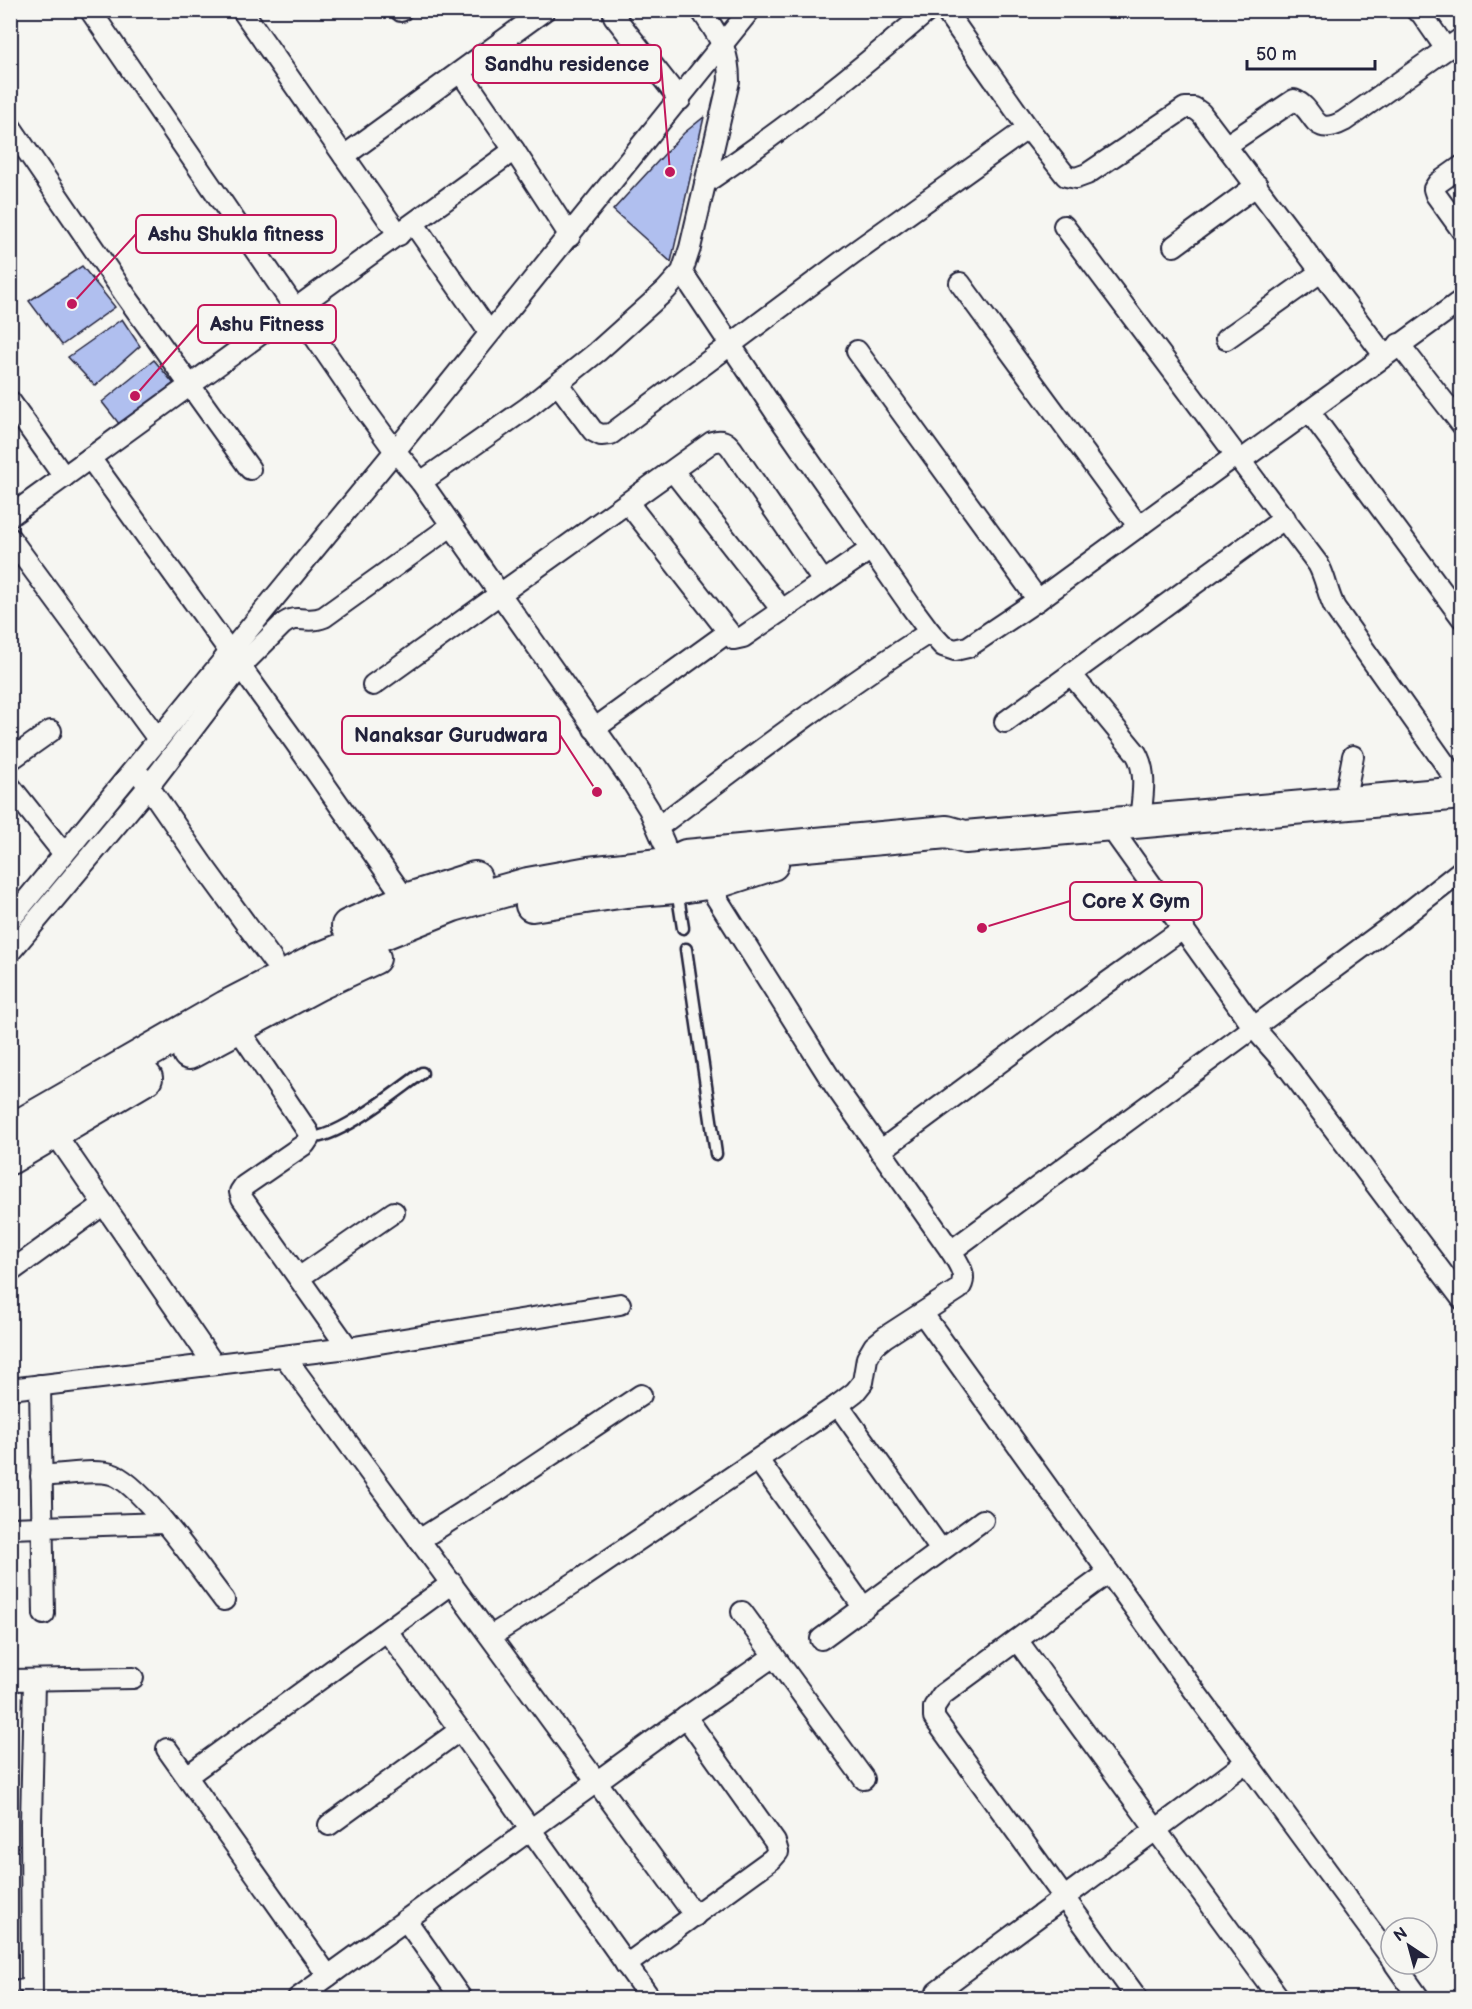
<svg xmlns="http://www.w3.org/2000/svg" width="1472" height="2009" font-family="'Balsamiq Sans',sans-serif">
  <rect width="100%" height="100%" fill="#f6f6f2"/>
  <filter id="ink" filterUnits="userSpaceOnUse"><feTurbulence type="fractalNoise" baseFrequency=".0167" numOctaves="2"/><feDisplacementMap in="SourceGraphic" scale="12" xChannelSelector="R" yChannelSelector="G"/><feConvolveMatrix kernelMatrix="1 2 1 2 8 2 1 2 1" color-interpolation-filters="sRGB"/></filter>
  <g filter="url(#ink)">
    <g fill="#b0bfef" stroke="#22223b" stroke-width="1.5">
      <polygon points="704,117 671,262 613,210 684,133"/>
      <polygon points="82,266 115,307 62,345 29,301"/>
      <polygon points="122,319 140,346 95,386 68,357"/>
      <polygon points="154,360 174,384 120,425 102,402"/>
    </g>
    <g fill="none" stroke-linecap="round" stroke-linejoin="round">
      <g stroke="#22223b" stroke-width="15">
        <g id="lane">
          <polyline points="677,890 683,928"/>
          <polyline points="686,949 716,1154"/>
          <path d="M309,1138C341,1137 395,1092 422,1073"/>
          <polyline points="10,1986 32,1985"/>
        </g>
      </g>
      <g stroke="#22223b" stroke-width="24">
        <g id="street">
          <polyline points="90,10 363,407 395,451 421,482 629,777 649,809 664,843"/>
          <polyline points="242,10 399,235"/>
          <polyline points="400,10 401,11"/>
          <polyline points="945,10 1028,128 1066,176 1076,178 1087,174 1185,108 1194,108 1201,113 1384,355"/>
          <polyline points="1416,10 1421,13 1446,49"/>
          <polyline points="614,16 680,100"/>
          <polyline points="461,73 514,150"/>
          <polyline points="10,126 126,296 250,469"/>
          <path d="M1227,145L1294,100C1317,109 1310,139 1344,121L1462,38"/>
          <polyline points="344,156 545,10"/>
          <polyline points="1462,166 1438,183 1434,189 1436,195 1462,231"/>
          <path d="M705,183C784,130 857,72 929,10"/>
          <polyline points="414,224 489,332"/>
          <path d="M1064,226L1318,564C1326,578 1327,593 1335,608L1462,788"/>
          <polyline points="1174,246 1257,185"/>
          <polyline points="682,272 778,416 910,605 930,632 943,646 955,650 968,647 1038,600 1235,456"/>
          <polyline points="960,283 1139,527"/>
          <polyline points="1226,339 1322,271"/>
          <polyline points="1399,344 1462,425"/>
          <polyline points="857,351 1038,600"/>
          <polyline points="558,384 593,431 601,435 611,434 852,254 1028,128"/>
          <polyline points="10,401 64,477"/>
          <polyline points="1309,411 1462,618"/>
          <polyline points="90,458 295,742 406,900"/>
          <polyline points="1240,461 1462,300"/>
          <polyline points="673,471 782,610"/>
          <path d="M421,482L527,408L597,352L666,290L682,272L690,248L729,81C729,48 719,37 701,10"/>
          <polyline points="628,503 734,639 743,637 871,549"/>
          <polyline points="10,516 514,150 570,236"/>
          <polyline points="10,538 158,739"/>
          <path d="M1071,674L1136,753C1148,774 1142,798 1140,821"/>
          <path d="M373,685L712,442C722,439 726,441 732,449L823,581"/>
          <polyline points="1005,722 1285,518"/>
          <polyline points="594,729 727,633"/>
          <polyline points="10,760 51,731"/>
          <polyline points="142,777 202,864 273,961"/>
          <polyline points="10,786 64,854"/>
          <polyline points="1344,803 1353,756"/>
          <polyline points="1108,824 1254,1028 1283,1061 1462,1299"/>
          <path d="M658,827C747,760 836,692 930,632"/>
          <polyline points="10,920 395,451 750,10"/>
          <path d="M10,952L149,786L240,667L282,625C298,612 305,625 324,617L451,526"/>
          <polyline points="237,1027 308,1132 309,1138 305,1144 244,1186 240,1192 242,1198 348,1348"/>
          <polyline points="54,1132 213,1363"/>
          <polyline points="880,1151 1108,982 1184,928"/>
          <polyline points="951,1251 1387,929 1462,870"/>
          <polyline points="10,1272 104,1204"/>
          <polyline points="300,1277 394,1212"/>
          <polyline points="923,1314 1179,1670 1391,1958"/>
          <polyline points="285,1357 695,1916"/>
          <polyline points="40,1385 44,1614"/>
          <polyline points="10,1389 348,1348 620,1304"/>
          <polyline points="838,1405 941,1550"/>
          <polyline points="758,1460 864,1608"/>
          <path d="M41,1476C59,1475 95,1469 111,1474C141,1482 202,1572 224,1600"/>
          <polyline points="10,1528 164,1523"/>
          <polyline points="419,1540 503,1487 641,1395"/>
          <polyline points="1108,1573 942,1695 934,1707 934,1718 1137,1998"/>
          <polyline points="742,1612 864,1779"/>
          <polyline points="387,1631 460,1730 650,1998"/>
          <path d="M491,1636L579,1580L838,1405L855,1392L863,1382L867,1358L874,1346L885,1337L959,1289C969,1276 958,1263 951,1251L835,1086L707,883"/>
          <polyline points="821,1639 983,1520"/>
          <polyline points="1017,1640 1279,1998"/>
          <polyline points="10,1680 133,1678"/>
          <polyline points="167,1749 328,1976"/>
          <polyline points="187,1776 452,1583"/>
          <polyline points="329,1825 460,1730"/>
          <polyline points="406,1920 461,1998"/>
          <polyline points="1395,1964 1419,1998"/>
          <polyline points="626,1965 772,1859 778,1852 775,1842 686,1717"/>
          <path d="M937,1992C1039,1915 1144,1840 1246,1762"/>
          <polyline points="32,1998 31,1823 34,1681"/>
          <polyline points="298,1998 686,1717 774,1656"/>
        </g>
      </g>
      <g stroke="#22223b" stroke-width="36">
        <g id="primary">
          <polyline points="532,905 626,891 687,886 720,881 772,864"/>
          <polyline points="348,926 406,900 475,878"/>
          <polyline points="189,1053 318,984 374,958"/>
          <polyline points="10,1131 226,1007 319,959 453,905 528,884 589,873 668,864 686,856 947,832 965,837 1462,793"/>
          <polyline points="10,1158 146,1078"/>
        </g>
      </g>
      <use href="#lane" stroke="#f6f6f2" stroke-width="10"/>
      <use href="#street" stroke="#f6f6f2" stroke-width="20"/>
      <use href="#primary" stroke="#f6f6f2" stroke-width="32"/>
    </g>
  </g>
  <path fill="none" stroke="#c2185b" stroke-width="2" d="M670 172L661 64M72 304L136 234M135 396L198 324M597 792L560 735M982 928L1070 901"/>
  <g fill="#c2185b" stroke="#f6f6f2" stroke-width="2">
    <circle cx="670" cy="172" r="6"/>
    <circle cx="72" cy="304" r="6"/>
    <circle cx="135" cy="396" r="6"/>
    <circle cx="597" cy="792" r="6"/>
    <circle cx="982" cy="928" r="6"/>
  </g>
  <g fill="#f6f6f2" stroke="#c2185b" stroke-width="2">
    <rect x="473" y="45" width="188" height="38" rx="6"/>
    <rect x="136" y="215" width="200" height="38" rx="6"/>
    <rect x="198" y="305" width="138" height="38" rx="6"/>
    <rect x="342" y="716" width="218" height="38" rx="6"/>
    <rect x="1070" y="882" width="132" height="38" rx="6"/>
  </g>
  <g font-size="20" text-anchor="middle" font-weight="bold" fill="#22223b">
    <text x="567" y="71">Sandhu residence</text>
    <text x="236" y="241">Ashu Shukla fitness</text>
    <text x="267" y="331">Ashu Fitness</text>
    <text x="451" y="742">Nanaksar Gurudwara</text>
    <text x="1136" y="908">Core X Gym</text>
  </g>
  <rect width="1472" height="2009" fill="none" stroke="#f6f6f2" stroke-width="36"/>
  <rect x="18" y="18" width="1436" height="1973" fill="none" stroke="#22223b" stroke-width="2" filter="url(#ink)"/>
  <g transform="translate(1409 1946) rotate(324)"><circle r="28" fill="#f6f6f2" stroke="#a1a1a9" stroke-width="1.5"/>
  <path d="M0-4.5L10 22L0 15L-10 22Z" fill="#22223b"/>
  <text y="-9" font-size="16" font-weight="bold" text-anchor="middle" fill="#22223b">N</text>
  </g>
  <path d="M1247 60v9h128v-9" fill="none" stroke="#22223b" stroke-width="3"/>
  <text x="1256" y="60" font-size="18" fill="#22223b" stroke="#f6f6f2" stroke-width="4.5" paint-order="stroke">50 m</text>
</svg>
